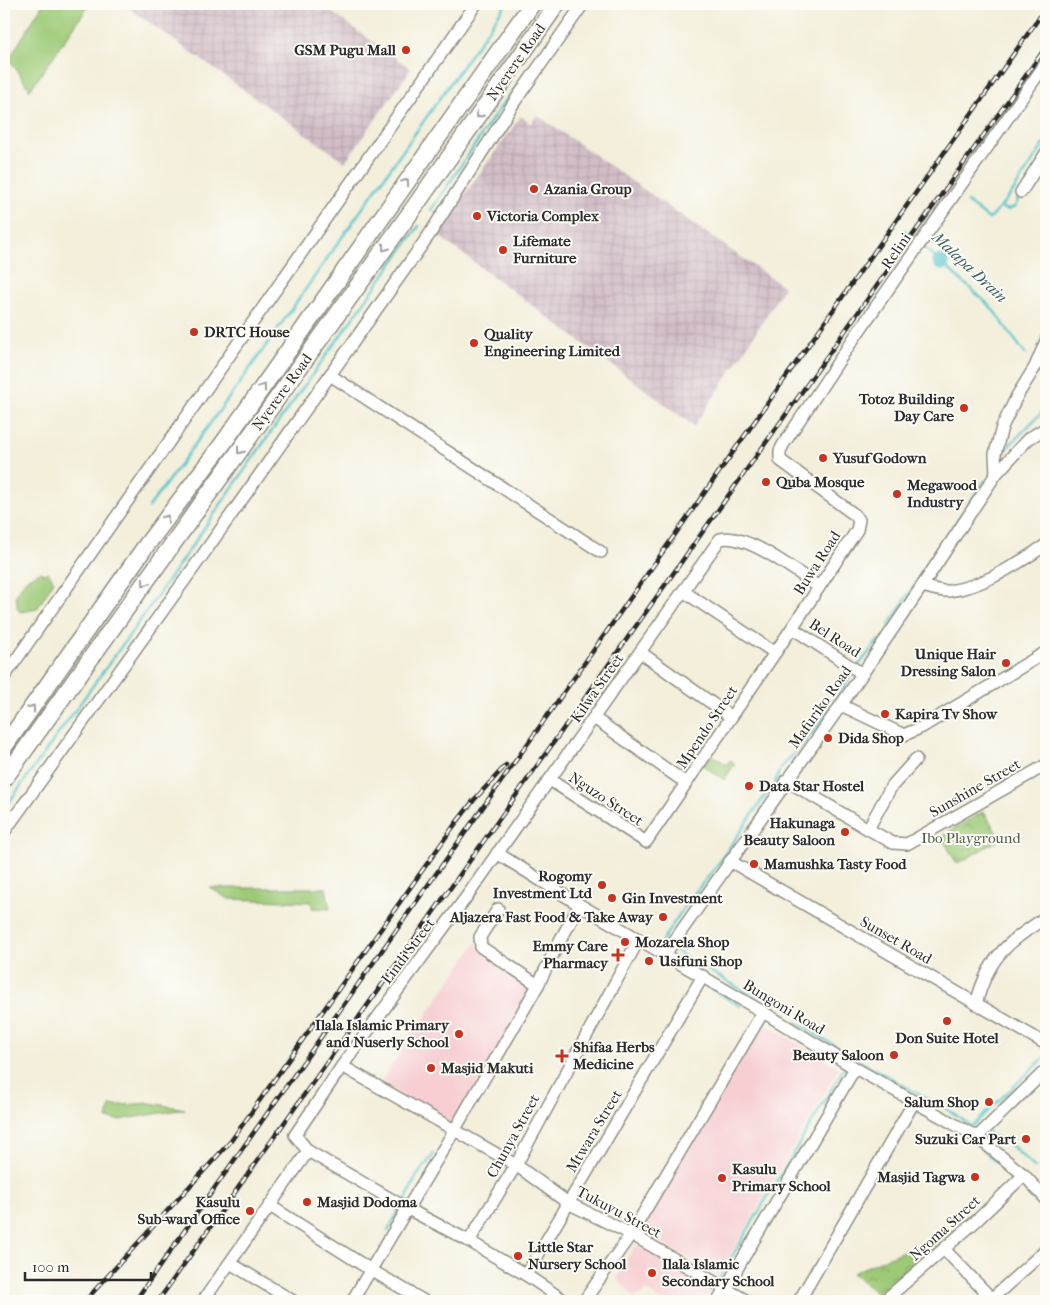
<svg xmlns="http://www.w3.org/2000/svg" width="1050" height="1305" font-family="'IM FELL French Canon',serif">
  <defs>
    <pattern id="industrial-grid" width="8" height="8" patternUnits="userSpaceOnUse" patternTransform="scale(1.25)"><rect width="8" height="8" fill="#d2bdc7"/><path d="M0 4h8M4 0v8" fill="none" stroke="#b4a3ab"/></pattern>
    <pattern id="park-crowns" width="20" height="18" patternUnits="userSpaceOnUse" patternTransform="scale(1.25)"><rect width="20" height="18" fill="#9dca77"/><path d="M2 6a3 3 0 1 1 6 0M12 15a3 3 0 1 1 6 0" fill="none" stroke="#80a462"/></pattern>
  </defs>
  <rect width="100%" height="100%" fill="#fdfcf7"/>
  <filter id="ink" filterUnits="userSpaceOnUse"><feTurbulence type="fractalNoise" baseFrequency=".02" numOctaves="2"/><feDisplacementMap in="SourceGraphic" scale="10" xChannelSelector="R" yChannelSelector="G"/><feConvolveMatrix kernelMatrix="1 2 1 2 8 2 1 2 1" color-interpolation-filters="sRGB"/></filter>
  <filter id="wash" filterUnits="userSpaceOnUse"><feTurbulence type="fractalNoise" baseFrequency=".0096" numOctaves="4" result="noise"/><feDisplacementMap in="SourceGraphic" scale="20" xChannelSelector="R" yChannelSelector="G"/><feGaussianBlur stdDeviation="1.12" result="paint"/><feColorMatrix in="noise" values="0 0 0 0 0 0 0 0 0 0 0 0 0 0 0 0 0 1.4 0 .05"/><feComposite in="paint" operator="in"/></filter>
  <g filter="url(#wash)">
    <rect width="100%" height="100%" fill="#f3efdb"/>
    <g fill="#f7cfd3">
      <polygon points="476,943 533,987 451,1129 381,1081"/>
      <polygon points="757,1019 839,1068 718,1276 640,1230"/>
      <polygon points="635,1244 712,1289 705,1301 660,1301 647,1290 635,1298 617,1279"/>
    </g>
    <g fill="url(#industrial-grid)">
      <polygon points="123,4 320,4 411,69 345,162"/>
      <polygon points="537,115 784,287 742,355 694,426 436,234 521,116 531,124"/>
    </g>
    <g fill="#9dca77" stroke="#647a51">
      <polygon points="43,4 90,4 30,90 9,59"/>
      <polygon points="40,572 44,574 48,572 54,581 37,609 20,612 17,608 17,601 15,597 21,586 28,578"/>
      <polygon points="708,752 727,765 730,760 735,764 724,780 700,763"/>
      <polygon points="210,888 326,888 330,909 312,908 312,902 229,899"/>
      <polygon points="150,1103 185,1109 119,1120 107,1119 110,1106"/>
    </g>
    <g fill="url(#park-crowns)" stroke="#647a51">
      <polygon points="984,811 1000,839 957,864 941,836"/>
      <polygon points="959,1227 882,1297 852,1273"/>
    </g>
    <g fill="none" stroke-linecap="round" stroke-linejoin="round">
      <g stroke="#58c5cc" stroke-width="2.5">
        <polyline points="967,202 989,219 992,217 1012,193 1046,141"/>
        <polyline points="1002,208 1007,210 1015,207 1020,194"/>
        <polyline points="431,210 497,112 544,50"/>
        <polyline points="905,230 917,240"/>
        <polyline points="923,246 940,262"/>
        <polyline points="942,263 991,307 1026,355"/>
        <polyline points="1042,338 1046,330"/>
        <polyline points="1037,371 1046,384"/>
        <polyline points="1001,454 1046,408"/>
        <polyline points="149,507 239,384 506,4"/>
        <polyline points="889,625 932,557 985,481"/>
        <polyline points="857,667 879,640"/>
        <polyline points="780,769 818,726 854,671"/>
        <polyline points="775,783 779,772"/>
        <polyline points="4,809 144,615 269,435 419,226"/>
        <polyline points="658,947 689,900 716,867 769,790"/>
        <polyline points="674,950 786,1016"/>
        <polyline points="537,972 548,952"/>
        <polyline points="701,983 741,1006"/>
        <polyline points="796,1022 855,1058 953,1113 972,1126 1046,1056"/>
        <polyline points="918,1112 944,1124"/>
        <polyline points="989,1132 988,1133 1013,1147 1035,1168"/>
        <polyline points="974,1142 1010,1174"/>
        <polyline points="1043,1177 1046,1181"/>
        <polyline points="1022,1185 1046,1214"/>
        <polyline points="405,1202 416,1177 434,1154"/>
        <polyline points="388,1231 399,1209"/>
        <polyline points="718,1280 844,1068"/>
        <polyline points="710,1301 714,1294 715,1287"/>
      </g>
      <polyline stroke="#58c5cc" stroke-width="15" points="940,262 942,263"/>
    </g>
  </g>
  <g filter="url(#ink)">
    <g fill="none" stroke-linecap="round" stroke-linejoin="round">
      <g stroke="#8f8d83" stroke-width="14">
        <g id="minor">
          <polyline points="1021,192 1046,153"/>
          <polyline points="330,375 601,552"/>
          <polyline points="996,474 995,454 1002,427 1017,396 1035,367 1046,341"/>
          <path d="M922,586C930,588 941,592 949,591C986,586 1016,564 1046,545"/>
          <polyline points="683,591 775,653"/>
          <polyline points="792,628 861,673"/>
          <polyline points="640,652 731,717"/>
          <polyline points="4,677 476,4"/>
          <polyline points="841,705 904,735 922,727 1046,652"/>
          <polyline points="594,718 686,783"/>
          <polyline points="550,780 646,842 792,628 857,530 859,520 855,515 780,460 780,451 783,445 852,341 1046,63"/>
          <polyline points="786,780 868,829 893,843 907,844 1046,765"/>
          <polyline points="868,829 891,787 916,759"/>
          <polyline points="4,832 202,556 429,235 515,101 583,4"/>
          <polyline points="497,853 580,905 763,1012 855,1068 977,1137 1024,1175 1046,1199"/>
          <polyline points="730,861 1046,1044"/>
          <polyline points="498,909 480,937 481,947 538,985"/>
          <polyline points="665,954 841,705 922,586 996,474 1028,439 1046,428"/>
          <path d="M976,1004C989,955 1007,944 1046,917"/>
          <polyline points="342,1066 516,1165 568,1203 631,1234 747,1301"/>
          <polyline points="977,1137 1046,1070"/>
          <polyline points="270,1206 371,1270 424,1301"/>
          <polyline points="469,1241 516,1165 639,939"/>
          <polyline points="944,1249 994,1301"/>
          <polyline points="230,1263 293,1301"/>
          <polyline points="526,1275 703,976"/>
          <polyline points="203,1301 308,1151"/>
          <polyline points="352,1301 454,1131 538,985 558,944 580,905"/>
          <path d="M565,1301L526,1275L469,1241L408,1209L308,1151L295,1135L342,1066L470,892L720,539C746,532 797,572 819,587"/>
          <polyline points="584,1301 631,1234 763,1012"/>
          <polyline points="718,1301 855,1068"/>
          <polyline points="799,1301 914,1102"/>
          <polyline points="884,1301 976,1221 1024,1175"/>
          <polyline points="989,1301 1046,1250"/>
        </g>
      </g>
      <g stroke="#8f8d83" stroke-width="19">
        <g id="highway">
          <polyline points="4,747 145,547 224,442 532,4"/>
          <polyline points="4,779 413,209 557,4"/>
        </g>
      </g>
      <use href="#minor" stroke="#fff" stroke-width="11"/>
      <use href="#highway" stroke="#fff" stroke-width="16"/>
      <g stroke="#2b2b2b" stroke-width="4.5">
        <g id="rail">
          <polyline points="85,1301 231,1141 453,827 474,800 506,765"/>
          <polyline points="135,1301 1046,8"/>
          <polyline points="158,1301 1046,47"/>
        </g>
      </g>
      <use href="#rail" stroke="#fdfcf7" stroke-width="2.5" stroke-dasharray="8" stroke-linecap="butt"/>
    </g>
    <defs><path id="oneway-chevron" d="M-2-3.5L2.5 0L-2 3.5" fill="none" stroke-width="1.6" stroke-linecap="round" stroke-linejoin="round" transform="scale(1.25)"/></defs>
    <g stroke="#a0a0a0">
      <use href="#oneway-chevron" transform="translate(479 115) rotate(125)"/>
      <use href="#oneway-chevron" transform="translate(406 182) rotate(-55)"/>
      <use href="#oneway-chevron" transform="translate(385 248) rotate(126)"/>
      <use href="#oneway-chevron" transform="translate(263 387) rotate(-55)"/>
      <use href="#oneway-chevron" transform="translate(240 451) rotate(126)"/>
      <use href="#oneway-chevron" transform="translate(166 518) rotate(-53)"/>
      <use href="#oneway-chevron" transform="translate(145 583) rotate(126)"/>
      <use href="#oneway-chevron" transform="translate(32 708) rotate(-55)"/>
    </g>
  </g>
  <g fill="#c8321e" stroke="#fdfcf7" stroke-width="2">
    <circle cx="406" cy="50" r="5"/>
    <circle cx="534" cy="189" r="5"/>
    <circle cx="477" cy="216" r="5"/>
    <circle cx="503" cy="250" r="5"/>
    <circle cx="194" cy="332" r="5"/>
    <circle cx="474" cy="343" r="5"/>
    <circle cx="964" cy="408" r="5"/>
    <circle cx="823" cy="458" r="5"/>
    <circle cx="766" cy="482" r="5"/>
    <circle cx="897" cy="494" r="5"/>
    <circle cx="1006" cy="663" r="5"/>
    <circle cx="885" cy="714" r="5"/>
    <circle cx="828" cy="738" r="5"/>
    <circle cx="749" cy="786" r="5"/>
    <circle cx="845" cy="832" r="5"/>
    <circle cx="754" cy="864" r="5"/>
    <circle cx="602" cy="885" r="5"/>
    <circle cx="612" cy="898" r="5"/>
    <circle cx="663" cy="917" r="5"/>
    <circle cx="625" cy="942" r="5"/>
    <path d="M615.5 947.5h5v5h5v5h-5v5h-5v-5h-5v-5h5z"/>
    <circle cx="649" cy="961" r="5"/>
    <circle cx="947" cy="1021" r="5"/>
    <circle cx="459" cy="1034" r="5"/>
    <circle cx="894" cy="1055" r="5"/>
    <path d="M559.5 1048.5h5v5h5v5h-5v5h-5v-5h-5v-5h5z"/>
    <circle cx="431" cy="1068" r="5"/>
    <circle cx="989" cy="1102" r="5"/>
    <circle cx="1026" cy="1139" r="5"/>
    <circle cx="975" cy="1177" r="5"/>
    <circle cx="722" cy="1178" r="5"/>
    <circle cx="307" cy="1202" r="5"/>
    <circle cx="250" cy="1211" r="5"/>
    <circle cx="518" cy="1256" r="5"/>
    <circle cx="652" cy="1273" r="5"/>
  </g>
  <g text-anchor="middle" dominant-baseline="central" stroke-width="4" stroke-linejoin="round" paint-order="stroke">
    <g font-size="15" font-weight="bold" fill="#2b2b2b" stroke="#fdfcf7" text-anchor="start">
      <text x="396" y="50" text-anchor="end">GSM Pugu Mall</text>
      <text x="544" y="189">Azania Group</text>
      <text x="487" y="216">Victoria Complex</text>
      <text x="513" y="241">Lifemate<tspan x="513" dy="17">Furniture</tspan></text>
      <text x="204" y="332">DRTC House</text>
      <text x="484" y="334">Quality<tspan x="484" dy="17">Engineering Limited</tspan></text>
      <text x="954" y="399" text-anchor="end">Totoz Building<tspan x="954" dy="17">Day Care</tspan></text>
      <text x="833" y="458">Yusuf Godown</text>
      <text x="776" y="482">Quba Mosque</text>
      <text x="907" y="485">Megawood<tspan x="907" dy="17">Industry</tspan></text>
      <text x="996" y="654" text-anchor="end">Unique Hair<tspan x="996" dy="17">Dressing Salon</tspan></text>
      <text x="895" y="714">Kapira Tv Show</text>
      <text x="838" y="738">Dida Shop</text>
      <text x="759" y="786">Data Star Hostel</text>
      <text x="835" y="823" text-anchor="end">Hakunaga<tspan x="835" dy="17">Beauty Saloon</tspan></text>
      <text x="764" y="864">Mamushka Tasty Food</text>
      <text x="592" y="876" text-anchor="end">Rogomy<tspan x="592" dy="17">Investment Ltd</tspan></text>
      <text x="622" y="898">Gin Investment</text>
      <text x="653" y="917" text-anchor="end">Aljazera Fast Food &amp; Take Away</text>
      <text x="635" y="942">Mozarela Shop</text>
      <text x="608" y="946" text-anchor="end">Emmy Care<tspan x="608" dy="17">Pharmacy</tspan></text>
      <text x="659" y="961">Usifuni Shop</text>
      <text x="449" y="1025" text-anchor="end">Ilala Islamic Primary<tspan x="449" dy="17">and Nuserly School</tspan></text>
      <text x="947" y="1038" text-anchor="middle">Don Suite Hotel</text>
      <text x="573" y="1047">Shifaa Herbs<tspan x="573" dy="17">Medicine</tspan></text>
      <text x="884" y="1055" text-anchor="end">Beauty Saloon</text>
      <text x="441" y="1068">Masjid Makuti</text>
      <text x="979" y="1102" text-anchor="end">Salum Shop</text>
      <text x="1016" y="1139" text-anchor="end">Suzuki Car Part</text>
      <text x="732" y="1169">Kasulu<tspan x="732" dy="17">Primary School</tspan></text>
      <text x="965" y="1177" text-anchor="end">Masjid Tagwa</text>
      <text x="240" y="1202" text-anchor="end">Kasulu<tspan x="240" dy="17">Sub-ward Office</tspan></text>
      <text x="317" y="1202">Masjid Dodoma</text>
      <text x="528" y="1247">Little Star<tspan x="528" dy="17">Nursery School</tspan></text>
      <text x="662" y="1264">Ilala Islamic<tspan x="662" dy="17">Secondary School</tspan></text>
    </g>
    <g font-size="15" fill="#2b2b2b" stroke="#fdfcf7">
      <text transform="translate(516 62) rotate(-55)">Nyerere Road</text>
      <text transform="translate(896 251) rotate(-55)">Relini</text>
      <text transform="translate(282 392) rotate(-54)">Nyerere Road</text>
      <text transform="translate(817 563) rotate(-57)">Buwa Road</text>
      <text transform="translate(835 638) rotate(33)">Bel Road</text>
      <text transform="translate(597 688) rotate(-55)">Kilwa Street</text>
      <text transform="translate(820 707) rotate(-55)">Mafuriko Road</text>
      <text transform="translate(707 727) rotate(-56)">Mpendo Street</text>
      <text transform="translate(975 788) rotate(-30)">Sunshine Street</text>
      <text transform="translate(606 799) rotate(33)">Nguzo Street</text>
      <text transform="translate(896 940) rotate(30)">Sunset Road</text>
      <text transform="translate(408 951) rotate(-53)">Lindi Street</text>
      <text transform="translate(784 1007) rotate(31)">Bungoni Road</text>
      <text transform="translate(594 1131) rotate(-59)">Mtwara Street</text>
      <text transform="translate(513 1136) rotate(-61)">Chunya Street</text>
      <text transform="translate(619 1212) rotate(28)">Tukuyu Street</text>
      <text transform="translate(945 1228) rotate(-42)">Ngoma Street</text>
    </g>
    <g font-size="15" fill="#4d5b42" stroke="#fdfcf7">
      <text x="971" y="838">Ibo Playground</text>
    </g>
    <g font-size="16" font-style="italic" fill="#3b6163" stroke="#fdfcf7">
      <text transform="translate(970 267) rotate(43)">Malapa Drain</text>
    </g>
  </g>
  <rect width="1050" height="1305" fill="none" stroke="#fdfcf7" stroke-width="20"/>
  <path d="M25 1272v8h126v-8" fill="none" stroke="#2b2b2b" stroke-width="2.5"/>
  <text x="32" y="1272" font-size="15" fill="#2b2b2b" stroke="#fdfcf7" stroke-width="4" paint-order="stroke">100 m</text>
</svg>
